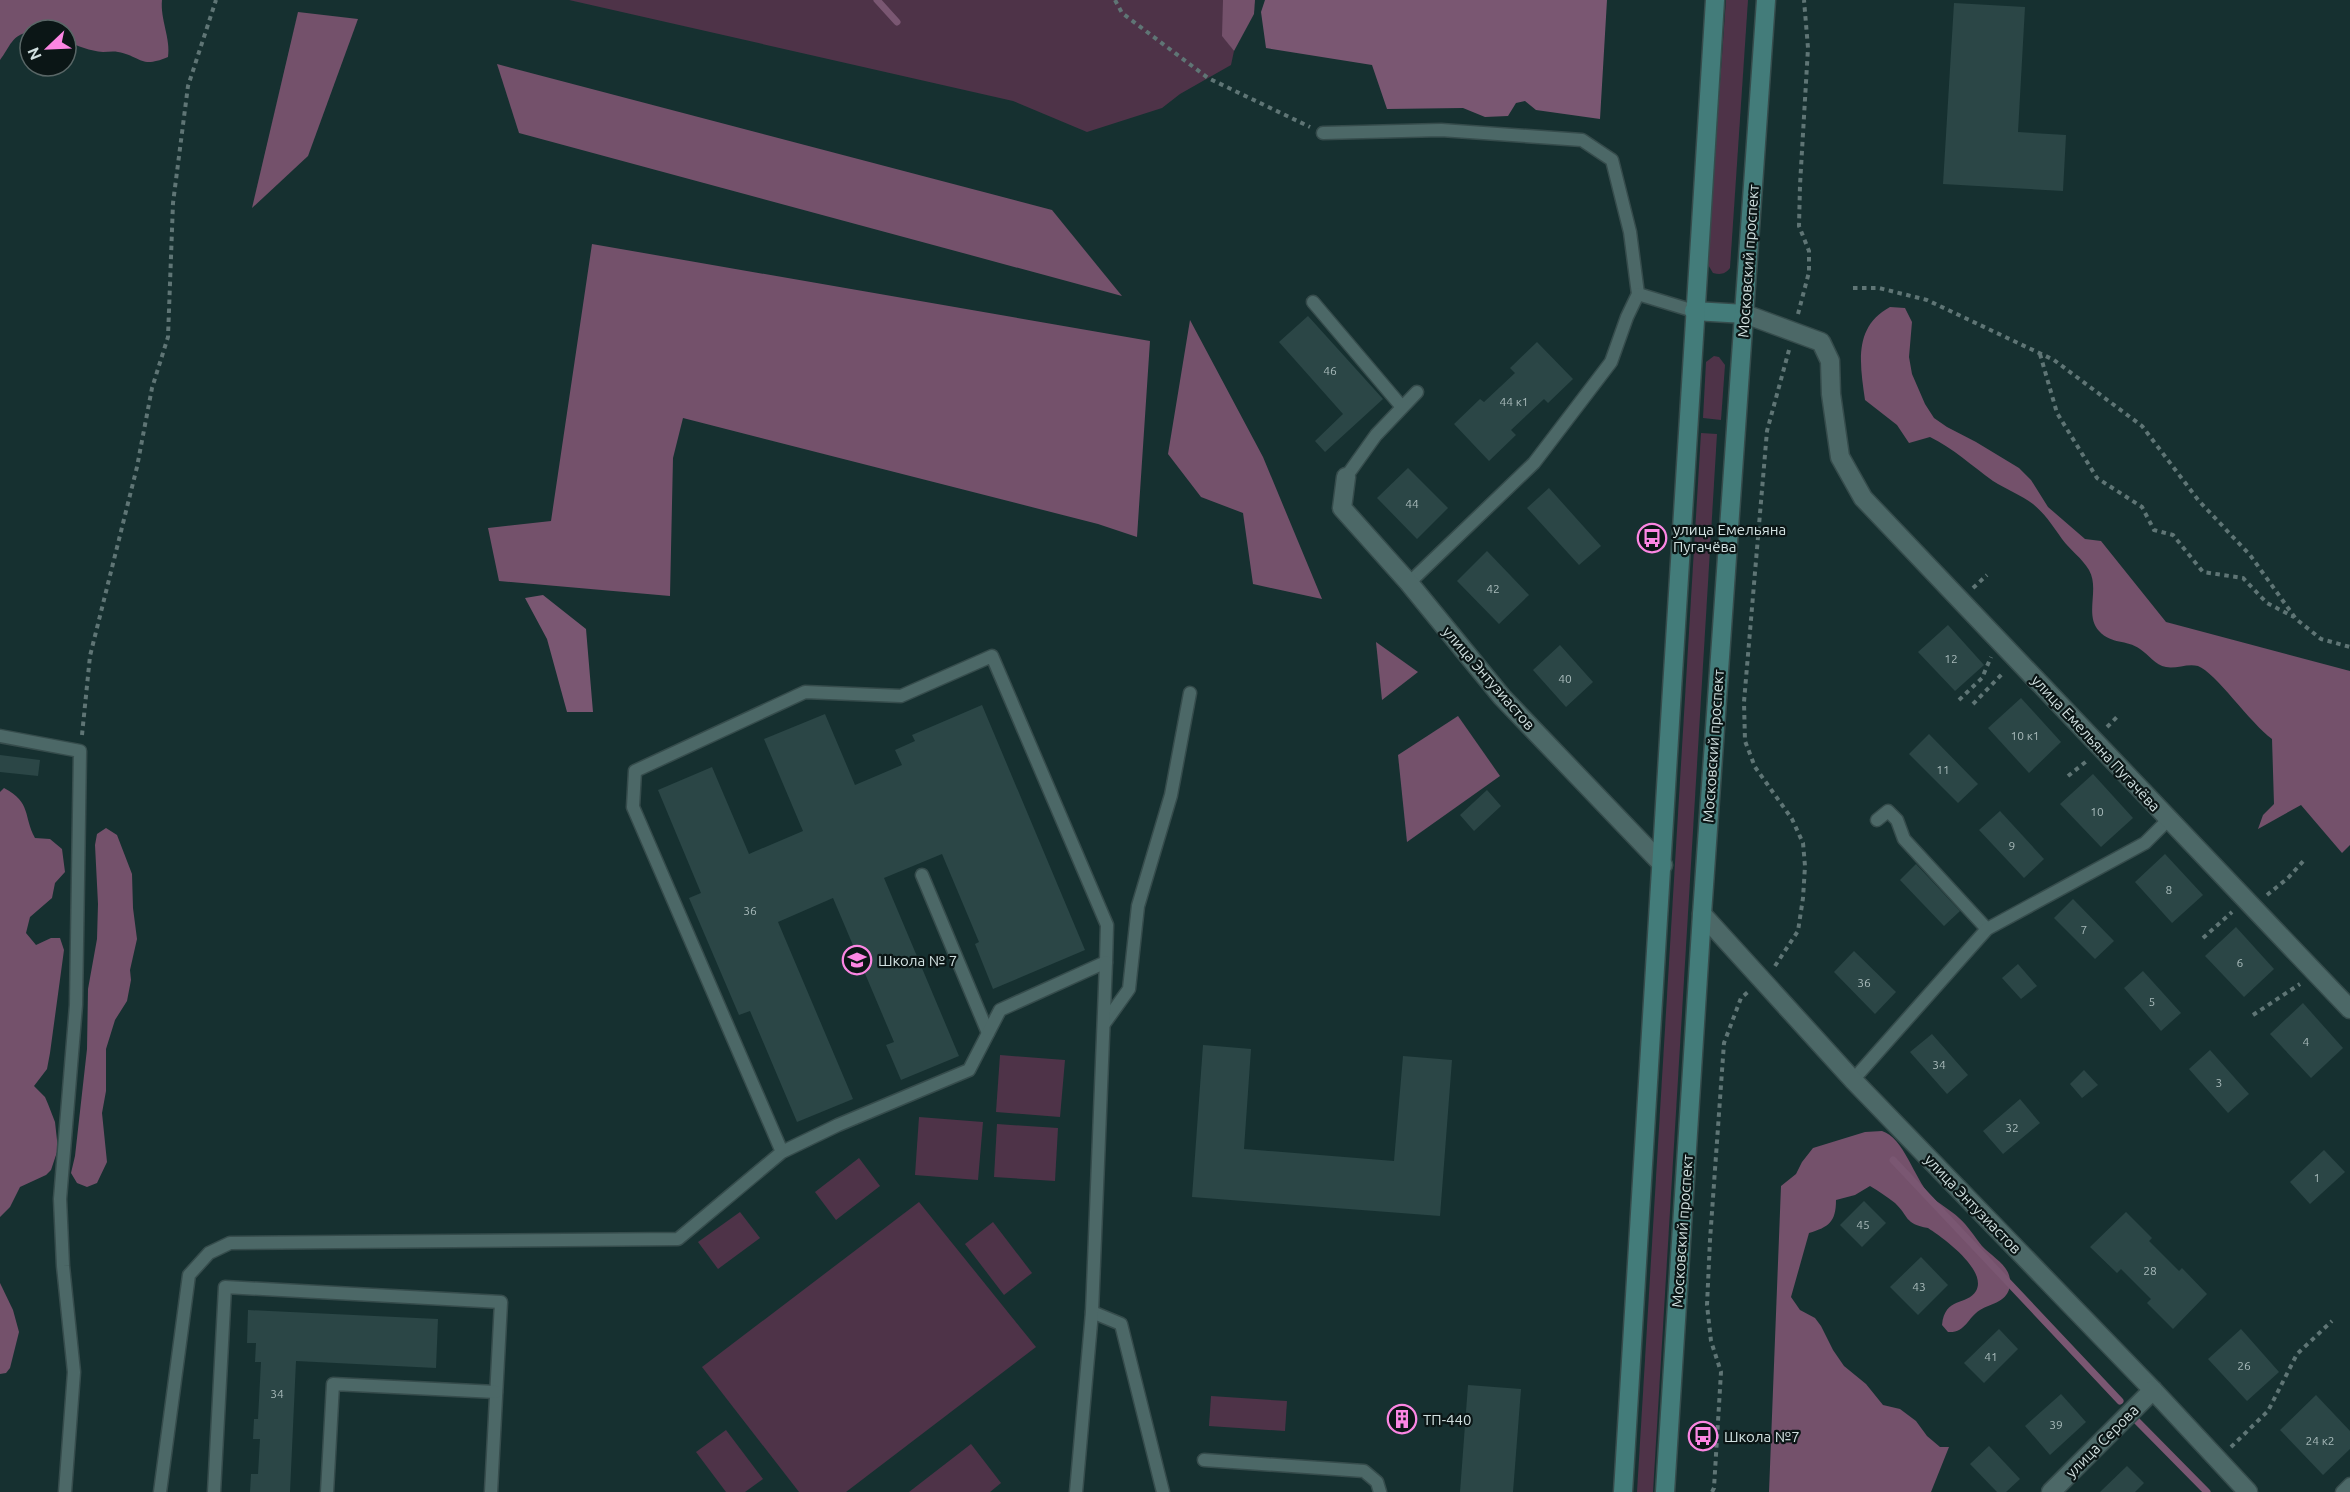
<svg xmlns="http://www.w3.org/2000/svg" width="2350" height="1492" font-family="Ubuntu,sans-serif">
  <rect width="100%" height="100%" fill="#163030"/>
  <g fill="#4e3348">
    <polygon points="569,0 1223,0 1223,36 1234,51 1231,65 1180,94 1162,108 1087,132 1013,101"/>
    <path d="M1726,0H1748L1730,268C1725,274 1721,275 1713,273L1707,263Z"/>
    <polygon points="1714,356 1719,357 1725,365 1721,420 1703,418 1706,362"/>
    <polygon points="1701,433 1717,434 1653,1492 1637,1492"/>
    <polygon points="1000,1055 1065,1060 1060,1117 996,1112"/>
    <polygon points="919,1117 983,1122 978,1180 915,1175"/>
    <polygon points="997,1124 1058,1128 1055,1181 994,1177"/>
    <polygon points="859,1158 880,1186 836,1220 815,1192"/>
    <polygon points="919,1202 1036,1347 846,1492 799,1492 702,1367"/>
    <polygon points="740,1212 760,1238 718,1269 698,1242"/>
    <polygon points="993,1222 1032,1273 1004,1295 965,1244"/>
    <polygon points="1211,1396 1287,1401 1285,1431 1209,1426"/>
    <polygon points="726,1430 763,1479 745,1492 726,1492 696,1452"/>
    <polygon points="971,1444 1001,1483 990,1492 909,1492"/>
  </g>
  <g fill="#74516b">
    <path d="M0,0H162C160,19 171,39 168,57C140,69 141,56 118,52C113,51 108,52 103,52C90,51 78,46 66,41V30H30V32C12,34 10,47 0,60Z"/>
    <polygon points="1223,0 1255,0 1254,14 1234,51 1222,36"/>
    <polygon points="298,12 358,19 308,156 252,208"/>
    <polygon points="497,64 1052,210 1122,296 519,133"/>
    <polygon points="592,244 1150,341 1137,537 1098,524 683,418 673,458 670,596 499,581 488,528 551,521"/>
    <path d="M1890,307L1905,308L1912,322L1909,357L1912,374L1925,404L1934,418L1947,427L1976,442L2019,468L2031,480L2048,507L2085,539L2101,541L2166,622L2350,671V845L2342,853L2301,805L2258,829L2263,815L2274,804L2272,739C2251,724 2215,672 2198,666C2188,663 2176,669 2166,667C2155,665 2149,655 2140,649C2126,639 2112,645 2099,631C2084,615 2100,589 2089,570C2082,558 2070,550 2062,539C2053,526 2045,514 2033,504C2021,495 2006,489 1993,481C1972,466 1953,448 1930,437L1909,443L1897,425L1865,400C1860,364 1853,327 1890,307Z"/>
    <polygon points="1190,320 1263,457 1322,599 1253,584 1243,513 1201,497 1168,454"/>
    <polygon points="1376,642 1418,672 1382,700"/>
    <polygon points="1458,716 1500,776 1407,842 1398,755"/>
    <path d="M4,788C32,803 23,816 35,838L50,839L62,849L65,872L55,883L52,898L30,917L26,933L36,945L51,938H60L64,950L50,1053L47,1069L34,1086L45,1097L48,1104L55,1122L58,1149L51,1170L46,1175L20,1187L10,1207L0,1217V792Z"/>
    <polygon points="106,828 117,835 132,874 133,908 137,939 130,970 131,980 127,1001 115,1020 106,1049 106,1091 102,1113 107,1162 97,1183 87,1187 77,1183 71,1173 75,1156 87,1049 88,989 97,939 98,904 95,845 97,834"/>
    <path d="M1882,1131C1904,1138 1914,1178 1930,1195C1938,1204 1950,1209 1959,1218C1968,1226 1974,1236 1982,1246C1993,1258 2012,1266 2010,1285C2008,1302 1992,1303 1980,1310C1967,1318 1966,1333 1948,1332L1942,1325C1945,1296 1967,1306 1976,1291C1988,1270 1942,1237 1928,1228C1904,1224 1909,1216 1895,1203C1887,1197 1879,1191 1870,1186L1855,1195L1836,1200C1836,1222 1829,1227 1809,1233L1791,1297L1800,1310L1815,1318L1821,1326L1833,1350L1844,1366L1866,1384L1883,1405L1900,1409L1916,1421L1927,1436L1940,1447H1949L1931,1492H1769L1781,1186L1796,1174L1802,1162L1813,1148L1865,1132Z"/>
    <polygon points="0,1283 13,1310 19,1332 10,1368 6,1373 0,1374"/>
  </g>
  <g fill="#7a5772">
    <polygon points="1265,0 1607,0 1600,119 1536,110 1525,101 1516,103 1508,116 1485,117 1463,108 1387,109 1372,65 1266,48 1261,12"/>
    <polygon points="543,595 586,629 593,712 567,712 547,639 525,598"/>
  </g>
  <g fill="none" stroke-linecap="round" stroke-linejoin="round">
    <g stroke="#7a5772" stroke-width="7">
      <polyline points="877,0 897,22"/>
      <polyline points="1893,1160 2120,1401"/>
      <polyline points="2135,1419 2207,1492"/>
    </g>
  </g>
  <g fill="#2b4646">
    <polygon points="1954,3 2025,7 2018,132 2066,135 2063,191 1943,184"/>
    <polygon points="1308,316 1383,399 1325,452 1315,441 1343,414 1279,342"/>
    <polygon points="1537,342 1573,379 1548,403 1544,399 1511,430 1516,435 1489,461 1454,424 1480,399 1484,402 1515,373 1510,368"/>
    <polygon points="1408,468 1448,508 1417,539 1377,498"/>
    <polygon points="1549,488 1601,546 1579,565 1527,508"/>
    <polygon points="1487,551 1529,595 1499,624 1457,581"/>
    <polygon points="1948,625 1984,665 1955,691 1918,652"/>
    <polygon points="1560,645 1593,682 1566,707 1533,670"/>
    <polygon points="2021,698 2061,742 2029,773 1988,728"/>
    <polygon points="982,705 1085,950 993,989 975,944 979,942 942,854 884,878 959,1056 901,1080 886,1045 894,1042 833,898 778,922 853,1099 797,1122 750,1011 739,1015 689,898 701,893 658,790 712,767 749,854 803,831 764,739 825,714 855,785 902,765 895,750 915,741 912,735"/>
    <polygon points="1929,734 1978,784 1958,803 1909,754"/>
    <polygon points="0,755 40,760 38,776 0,772"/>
    <polygon points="2093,774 2133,818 2101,847 2060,804"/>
    <polygon points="1487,790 1501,806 1474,831 1460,815"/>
    <polygon points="2000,811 2044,859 2024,878 1979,830"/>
    <polygon points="2165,854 2203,895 2172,923 2135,882"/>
    <polygon points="1916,864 1960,911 1944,926 1900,880"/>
    <polygon points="2073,899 2114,941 2095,959 2054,918"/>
    <polygon points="2236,927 2274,969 2244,997 2205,956"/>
    <polygon points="1854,951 1896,992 1875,1014 1834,972"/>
    <polygon points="2018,964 2037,986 2021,999 2002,978"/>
    <polygon points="2143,971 2181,1013 2161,1031 2124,988"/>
    <polygon points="2303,1003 2343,1048 2311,1078 2270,1034"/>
    <polygon points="1932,1034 1968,1075 1947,1094 1910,1052"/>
    <polygon points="1203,1045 1251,1049 1244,1149 1394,1161 1403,1056 1452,1060 1440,1216 1192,1197"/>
    <polygon points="2210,1050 2249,1094 2228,1113 2189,1069"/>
    <polygon points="2084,1070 2098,1085 2082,1098 2070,1084"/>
    <polygon points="2020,1099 2040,1123 2003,1154 1983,1131"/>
    <polygon points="2324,1150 2345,1172 2310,1204 2290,1182"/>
    <polygon points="1864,1201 1886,1223 1862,1247 1840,1225"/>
    <polygon points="2126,1212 2152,1238 2149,1241 2179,1271 2182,1268 2207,1294 2173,1329 2147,1303 2151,1299 2121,1269 2117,1273 2090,1247"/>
    <polygon points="1921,1257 1948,1285 1918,1315 1890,1287"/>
    <polygon points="248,1310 438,1319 436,1368 296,1361 290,1492 250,1492 251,1474 258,1474 260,1439 253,1439 254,1419 258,1419 261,1362 255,1362 256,1343 247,1343"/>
    <polygon points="1999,1329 2018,1349 1984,1383 1964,1363"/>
    <polygon points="2241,1329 2279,1372 2247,1401 2208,1359"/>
    <polygon points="1468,1385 1521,1389 1513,1492 1460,1492"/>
    <polygon points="2061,1394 2086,1422 2050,1455 2025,1426"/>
    <polygon points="2316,1395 2350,1431 2350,1449 2323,1475 2280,1430"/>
    <polygon points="1391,1408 1414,1411 1412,1430 1389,1427"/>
    <polygon points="1989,1446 2020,1479 2006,1492 1997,1492 1970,1464"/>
    <polygon points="2127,1466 2144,1483 2135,1492 2100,1492"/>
  </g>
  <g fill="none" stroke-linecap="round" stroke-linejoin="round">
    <g stroke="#364c4c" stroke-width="15">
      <g id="lane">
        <polyline points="1323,133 1441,130 1582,140 1612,160 1630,232 1638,294 1627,317 1611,362 1534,463 1409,583"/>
        <polyline points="1638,294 1694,311"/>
        <polyline points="1313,302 1402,407"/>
        <polyline points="1346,477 1376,435 1417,392"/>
        <polyline points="0,736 80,751 76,1005 60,1199 63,1266 74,1372 65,1492"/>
        <polyline points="1877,820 1888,811 1897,820 1904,839 1987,929"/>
        <polyline points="922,875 988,1033"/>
        <polyline points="1104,1024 1129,989 1138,906 1171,795 1190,693"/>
        <polyline points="1853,1080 1987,929 2145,843 2168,820"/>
        <polyline points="1092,1312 1121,1324 1163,1492"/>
        <polyline points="1204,1460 1364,1471 1377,1482 1380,1492"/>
        <polyline points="160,1492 189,1275 209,1253 230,1243 678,1239 782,1152 633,807 635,771 805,692 901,696 992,656 1107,925 1106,962 1000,1010 969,1070 838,1125 782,1152"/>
        <polyline points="214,1492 225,1287 501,1302 491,1492"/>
        <polyline points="327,1492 333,1384 496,1392"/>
        <polyline points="1076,1492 1092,1312 1106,962"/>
        <polyline points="2342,1492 2350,1484"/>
      </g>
    </g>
    <g stroke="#364c4c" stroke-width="21">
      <g id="street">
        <polyline points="1745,314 1821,342 1830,361 1831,394 1840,457 1863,498 2350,1009"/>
        <polyline points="1346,477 1342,508 1409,583 1502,697 1663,865"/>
        <polyline points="1702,914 1853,1080 2153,1390 2248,1492"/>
        <polyline points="2051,1492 2153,1390"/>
      </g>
    </g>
    <g stroke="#364c4c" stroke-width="21">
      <g id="secondary">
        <polyline points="1694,311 1745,314"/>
        <path d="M1623,1492C1656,995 1681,497 1715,0"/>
        <polyline points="1665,1492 1702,914 1766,0"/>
      </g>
    </g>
    <g stroke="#5f7575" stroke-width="4" stroke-dasharray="4.5 4.5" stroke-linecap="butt">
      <polyline points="1115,0 1122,13 1208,78 1310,127"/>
      <polyline points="1853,288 1879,288 1927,300 2054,360 2142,426 2199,501 2250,555 2296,619 2321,639 2350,647"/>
      <polyline points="1798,314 1809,272 1809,251 1799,226 1800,185 1808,48 1804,0"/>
      <polyline points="2040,354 2057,413 2097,478 2142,507 2154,530 2173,535 2203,572 2243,578 2267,603 2294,617"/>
      <polyline points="1973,588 1987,575"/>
      <polyline points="1959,700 1982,678 1991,657"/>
      <polyline points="1973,704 2004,672"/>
      <polyline points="2107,727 2118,716"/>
      <polyline points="82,735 90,656 137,467 152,388 168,337 173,203 188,86 216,0"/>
      <polyline points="2068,776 2088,760"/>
      <polyline points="2267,895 2288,878 2306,858"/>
      <polyline points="2203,938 2232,912"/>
      <polyline points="1775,966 1798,931 1803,898 1805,866 1803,843 1792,819 1755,767 1745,741 1744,702 1767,431 1789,350"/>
      <polyline points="2253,1015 2300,984"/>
      <polyline points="2231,1447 2268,1411 2297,1354 2332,1321"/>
      <polyline points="1712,1492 1714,1488 1721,1372 1711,1341 1707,1305 1710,1240 1724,1043 1741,998 1748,992"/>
    </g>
    <use href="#lane" stroke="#4c6867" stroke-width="12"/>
    <use href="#street" stroke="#4c6867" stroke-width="18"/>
    <use href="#secondary" stroke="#437c7a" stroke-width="18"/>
  </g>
  <defs>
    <g id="bus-ring" transform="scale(1.5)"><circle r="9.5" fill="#0b1616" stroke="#fc86e3" stroke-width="1.5"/><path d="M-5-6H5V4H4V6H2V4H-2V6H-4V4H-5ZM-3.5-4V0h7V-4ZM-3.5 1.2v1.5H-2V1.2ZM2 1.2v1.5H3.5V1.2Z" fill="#fc86e3"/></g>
    <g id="school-ring" transform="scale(1.5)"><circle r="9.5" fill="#0b1616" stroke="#fc86e3" stroke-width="1.5"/><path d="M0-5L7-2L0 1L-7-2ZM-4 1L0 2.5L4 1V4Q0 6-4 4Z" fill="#fc86e3"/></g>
    <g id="building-ring" transform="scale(1.5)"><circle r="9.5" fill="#0b1616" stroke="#fc86e3" stroke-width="1.5"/><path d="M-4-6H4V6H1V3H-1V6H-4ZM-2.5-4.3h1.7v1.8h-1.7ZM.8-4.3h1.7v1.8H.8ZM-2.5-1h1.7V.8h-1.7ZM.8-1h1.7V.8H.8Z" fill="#fc86e3"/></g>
  </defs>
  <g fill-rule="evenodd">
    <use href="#bus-ring" x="1652" y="538"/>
    <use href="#school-ring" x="857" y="960"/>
    <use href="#building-ring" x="1402" y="1419"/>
    <use href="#bus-ring" x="1703" y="1436"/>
  </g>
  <g text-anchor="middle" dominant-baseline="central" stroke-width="4.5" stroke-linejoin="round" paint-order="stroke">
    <g font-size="12" fill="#a8baba">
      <text x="1330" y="370">46</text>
      <text x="1514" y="401">44 к1</text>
      <text x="1412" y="503">44</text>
      <text x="1493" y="588">42</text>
      <text x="1951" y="658">12</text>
      <text x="1565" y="678">40</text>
      <text x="2025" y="735">10 к1</text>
      <text x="1943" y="769">11</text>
      <text x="2097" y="811">10</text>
      <text x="2012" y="845">9</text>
      <text x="2169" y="889">8</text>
      <text x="750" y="910">36</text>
      <text x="2084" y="929">7</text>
      <text x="2240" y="962">6</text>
      <text x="1864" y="982">36</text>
      <text x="2152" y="1001">5</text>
      <text x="2306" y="1041">4</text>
      <text x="1939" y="1064">34</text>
      <text x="2219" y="1082">3</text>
      <text x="2012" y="1127">32</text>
      <text x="2317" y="1177">1</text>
      <text x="1863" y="1224">45</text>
      <text x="2150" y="1270">28</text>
      <text x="1919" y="1286">43</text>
      <text x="1991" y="1356">41</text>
      <text x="2244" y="1365">26</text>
      <text x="277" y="1393">34</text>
      <text x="2056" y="1424">39</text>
      <text x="2320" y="1440">24 к2</text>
    </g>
    <g font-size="15" fill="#d1e0e0" stroke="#0b1616">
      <text transform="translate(1748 261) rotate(-86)">Московский проспект</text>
      <text transform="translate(1489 678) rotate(49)">улица Энтузиастов</text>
      <text transform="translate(2096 743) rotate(47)">улица Емельяна Пугачёва</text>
      <text transform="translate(1713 746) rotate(-86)">Московский проспект</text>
      <text transform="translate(1973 1204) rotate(46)">улица Энтузиастов</text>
      <text transform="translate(1682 1231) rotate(-86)">Московский проспект</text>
      <text transform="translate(2102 1441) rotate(-45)">улица Серова</text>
    </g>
    <g font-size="15" fill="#d1e0e0" stroke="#0b1616" text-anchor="start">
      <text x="1673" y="529">улица Емельяна<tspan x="1673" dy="17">Пугачёва</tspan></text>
      <text x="878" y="960">Школа № 7</text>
      <text x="1423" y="1419">ТП-440</text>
      <text x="1724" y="1436">Школа №7</text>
    </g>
  </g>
  <g transform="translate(48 48) rotate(247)"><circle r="28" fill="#0b1616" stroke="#5a6767" stroke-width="1.5"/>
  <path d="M0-4.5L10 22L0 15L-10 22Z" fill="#fc86e3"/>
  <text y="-9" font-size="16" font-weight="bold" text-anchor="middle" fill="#d1e0e0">N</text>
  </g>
</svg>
